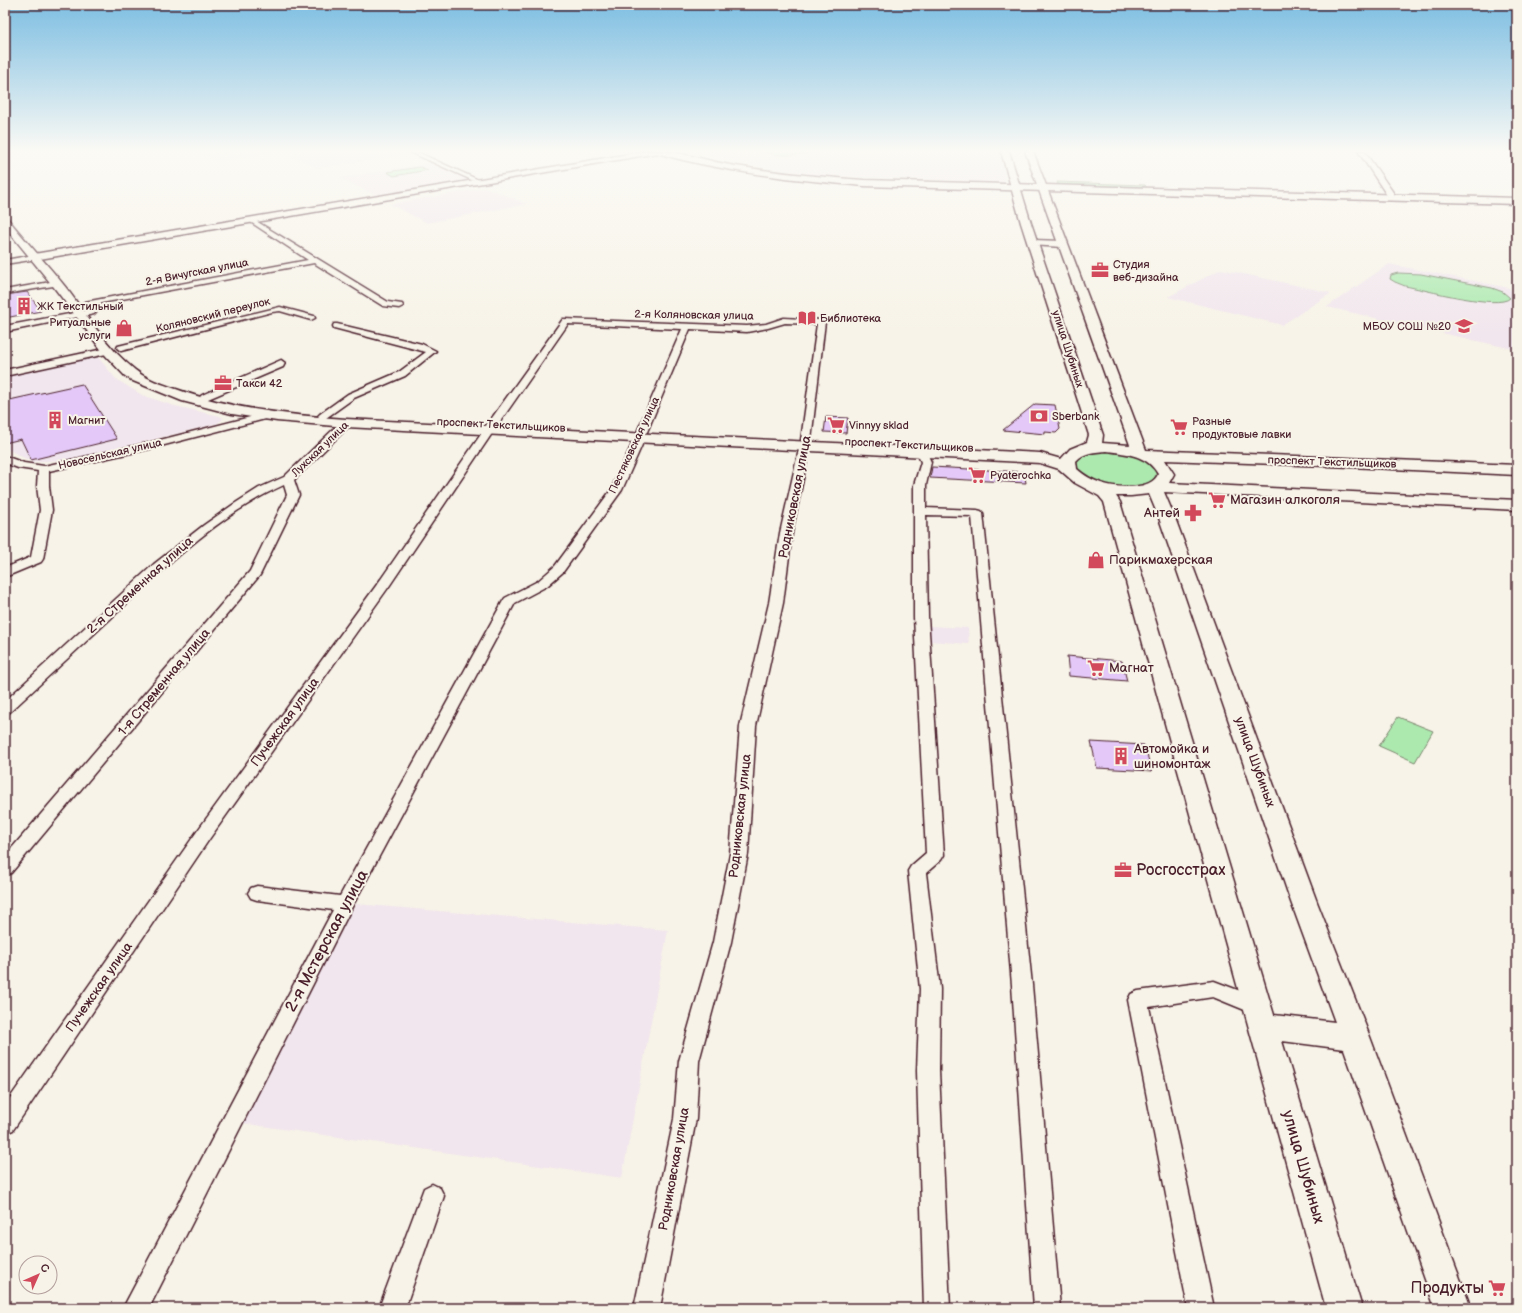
<svg xmlns="http://www.w3.org/2000/svg" width="1522" height="1313" font-family="'Balsamiq Sans',sans-serif">
  <rect width="100%" height="100%" fill="#f7f3e8"/>
  <filter id="ink" filterUnits="userSpaceOnUse"><feTurbulence type="fractalNoise" baseFrequency=".025" numOctaves="2"/><feDisplacementMap in="SourceGraphic" scale="8" xChannelSelector="R" yChannelSelector="G"/><feConvolveMatrix kernelMatrix="1 2 1 2 8 2 1 2 1" color-interpolation-filters="sRGB"/></filter>
  <g filter="url(#ink)">
    <g fill="#f1e6ed">
      <polygon points="196,151 267,151 271,153 217,161"/>
      <polygon points="317,151 399,151 408,155 317,168 291,155"/>
      <polygon points="688,151 998,151 1003,160 1005,183 815,175 753,166"/>
      <polygon points="431,163 469,179 375,195 340,178"/>
      <polygon points="487,188 526,204 427,223 390,204"/>
      <polygon points="1389,264 1509,288 1517,296 1517,350 1327,307"/>
      <polygon points="1221,269 1331,293 1282,325 1168,297"/>
      <polygon points="98,357 116,379 142,395 175,406 220,416 223,418 222,420 216,424 75,459 32,462 5,448 5,376"/>
      <polygon points="930,626 968,628 969,644 930,641"/>
      <polygon points="356,904 668,930 622,1178 241,1123 337,936"/>
    </g>
    <g fill="#ace9af" stroke="#7b846d">
      <path d="M761,151H820C800,155 780,158 761,151Z"/>
      <polygon points="420,167 428,170 394,176 387,172"/>
      <polygon points="1057,182 1145,185 1148,189 1059,186"/>
      <path d="M1398,273L1421,274L1492,288L1503,292L1510,298C1499,310 1422,289 1405,286L1395,282L1390,279L1391,275Z"/>
      <path d="M1106,451C1119,452 1152,455 1156,471C1157,475 1154,479 1151,481C1132,493 1091,485 1078,469L1077,462C1082,452 1096,452 1106,451Z"/>
      <polygon points="1398,717 1433,731 1415,762 1379,746"/>
    </g>
    <g fill="#e4c9f8" stroke="#4a1f2b">
      <polygon points="27,292 41,311 5,318 5,295"/>
      <polygon points="82,384 117,439 31,460 21,439 5,443 5,401"/>
      <polygon points="1035,404 1055,405 1060,429 1056,433 1045,432 1045,434 1003,430"/>
      <polygon points="826,417 848,418 846,433 824,432"/>
      <polygon points="932,467 1024,472 1026,483 930,478"/>
      <polygon points="1067,656 1122,661 1127,681 1069,676"/>
      <polygon points="1091,742 1144,745 1152,771 1097,768"/>
    </g>
    <g fill="none" stroke-linecap="round" stroke-linejoin="round">
      <g stroke="#4a1f2b" stroke-width="3">
        <g id="minor">
          <polygon points="408,151 415,151 481,181 476,182"/>
          <polygon points="251,218 388,302 402,304 403,306 399,308 383,306 314,263 85,306 81,304 85,302 308,260 249,221 248,220"/>
          <polygon points="34,255 38,257 37,259 5,264 5,260"/>
          <polygon points="56,281 60,283 59,285 5,294 5,290"/>
          <polygon points="280,307 314,316 315,318 311,320 280,311 272,312 121,351 117,348 118,346"/>
          <polygon points="80,312 84,314 83,316 5,332 5,326"/>
          <polygon points="784,318 821,320 825,322 811,440 808,443 810,445 792,533 783,603 756,726 748,854 731,942 699,1061 696,1119 660,1308 634,1308 674,1119 679,1061 713,942 730,854 740,726 769,603 780,533 800,445 803,442 801,440 817,324 785,323 768,328 747,332 690,329 647,432 642,435 637,432 682,329 568,324 497,426 494,427 495,429 390,585 210,838 13,1130 5,1133 5,1105 198,830 381,579 486,427 489,426 488,424 489,422 563,319 747,326 766,324"/>
          <polygon points="334,324 337,324 422,344 436,351 405,376 354,398 326,418 320,418 318,416 320,414 348,394 399,372 426,352 334,328 333,326"/>
          <polygon points="108,348 112,351 111,353 5,376 5,370"/>
          <polygon points="281,360 285,363 283,367 208,399 205,400 200,397 202,395"/>
          <polygon points="266,413 271,416 269,418 149,449 49,471 49,486 52,510 43,559 41,562 5,577 5,568 31,557 40,510 37,486 38,471 18,468 5,463 5,456 24,463 44,466 148,443"/>
          <path d="M346,420L351,423L350,425L294,480L299,495L260,575L11,873L5,875V856L250,571L287,495L284,485C223,512 169,563 121,609C84,643 47,678 10,712L5,714V701L154,564L204,525L234,504L259,488L284,477L342,421Z"/>
          <polygon points="640,435 645,438 622,490 563,572 547,586 515,603 353,905 149,1308 123,1308 333,910 257,900 251,898 248,893 251,888 257,886 340,896 503,601 505,598 538,581 555,566 611,490 635,438"/>
          <polygon points="921,448 925,449 931,462 926,485 926,508 977,510 981,511 983,513 1032,985 1060,1308 1034,1308 1012,985 972,516 926,515 928,617 944,855 941,860 926,873 940,989 939,1071 950,1308 924,1308 917,1071 920,989 908,871 911,866 926,853 914,617 914,485 921,462 916,451"/>
          <polygon points="1214,981 1264,1000 1267,1006 1264,1012 1257,1015 1213,997 1149,1007 1214,1308 1188,1308 1128,1000 1131,994 1138,991"/>
          <polygon points="432,1184 440,1188 444,1196 405,1308 379,1308 424,1188"/>
        </g>
      </g>
      <g stroke="#4a1f2b" stroke-width="3">
        <g id="tertiary">
          <polygon points="647,151 661,151 658,153 34,260 30,257 34,254"/>
          <polygon points="1358,151 1364,151 1397,198 1396,200 1390,200"/>
          <polygon points="1033,240 1063,241 1067,244 1063,247 1030,245 1029,243 1030,241"/>
          <polygon points="91,309 94,310 96,312 94,314 80,317 75,314 77,312"/>
          <polygon points="493,420 497,421 499,424 494,432 486,432 484,429 489,421"/>
        </g>
      </g>
      <g stroke="#4a1f2b" stroke-width="3">
        <path id="secondary" d="M1001,151H1009L1031,223L1103,435L1102,443L1130,445L1025,151H1033L1146,450L1517,465V475L1329,466L1165,460L1174,474L1169,483L1517,500V510L1164,492L1175,518L1317,902L1370,1037L1471,1308H1435L1344,1049L1282,1041L1362,1308H1326L1104,502L1099,496L1075,483L1059,469L1040,463L346,427L277,421L232,414L182,401L133,381L125,376L106,356L53,286L5,227V218L8,219C27,243 48,265 67,289C88,317 107,348 135,370C147,380 162,384 176,389C231,409 288,415 346,419L1040,453L1061,459L1070,449L1087,442L1089,435L1021,223ZM1107,451C1128,454 1147,455 1158,474C1152,491 1115,488 1101,483C1092,480 1085,476 1077,469L1076,461C1084,452 1095,452 1107,451ZM1149,494L1159,518L1291,902L1335,1022L1274,1015L1120,502L1116,496H1131Z"/>
      </g>
      <g stroke="#4a1f2b" stroke-width="3">
        <path id="primary" d="M655,151C682,151 709,162 736,166C778,173 821,177 864,180L1517,198V204L864,186C793,180 724,172 656,153Z"/>
      </g>
      <use href="#minor" fill="#f7f3e8" fill-rule="evenodd"/>
      <use href="#tertiary" fill="#f7f3e8" fill-rule="evenodd"/>
      <use href="#secondary" fill="#f7f3e8" fill-rule="evenodd"/>
      <use href="#primary" fill="#f7f3e8" fill-rule="evenodd"/>
    </g>
  </g>
  <linearGradient id="sky" x2="0" y2="1"><stop stop-color="#7dbee2"/><stop offset="0.45" stop-color="#fbfaf5"/><stop offset="1" stop-color="#fbfaf5" stop-opacity="0"/></linearGradient>
  <rect width="1522" height="335" fill="url(#sky)"/>
  <defs>
    <g id="office-bare" transform="scale(1.38)"><path d="M-6-3h4V-5.5h4V-3h4V5H-6ZM-1-4.5V-3h2v-1.5ZM-6 0V1H6V0Z" fill="#d1495b" stroke="#f7f3e8" stroke-width="2.5" paint-order="stroke"/></g>
    <g id="building-bare" transform="scale(1.38)"><path d="M-4-6H4V6H1V3H-1V6H-4ZM-2.5-4.3h1.7v1.8h-1.7ZM.8-4.3h1.7v1.8H.8ZM-2.5-1h1.7V.8h-1.7ZM.8-1h1.7V.8H.8Z" fill="#d1495b" stroke="#f7f3e8" stroke-width="2.5" paint-order="stroke"/></g>
    <g id="library-bare" transform="scale(1.38)"><path d="M-6-4Q-3-5.5-.7-3.5V5Q-3 3-6 4ZM6-4Q3-5.5 .7-3.5V5Q3 3 6 4Z" fill="#d1495b" stroke="#f7f3e8" stroke-width="2.5" paint-order="stroke"/></g>
    <g id="school-bare" transform="scale(1.38)"><path d="M0-5L7-2L0 1L-7-2ZM-4 1L0 2.5L4 1V4Q0 6-4 4Z" fill="#d1495b" stroke="#f7f3e8" stroke-width="2.5" paint-order="stroke"/></g>
    <g id="shop-bare" transform="scale(1.38)"><path d="M-5-2.5h2.3a2.7 3.5 0 0 1 5.4 0H5L5.5 6h-11ZM-1.5-2.5h3a1.5 2.3 0 0 0-3 0Z" fill="#d1495b" stroke="#f7f3e8" stroke-width="2.5" paint-order="stroke"/></g>
    <g id="bank-bare" transform="scale(1.38)"><path d="M-6-4H6V4H-6ZM0-2.3a2.3 2.3 0 1 0 0 4.6a2.3 2.3 0 1 0 0-4.6Z" fill="#d1495b" stroke="#f7f3e8" stroke-width="2.5" paint-order="stroke"/></g>
    <g id="supermarket-bare" transform="scale(1.38)"><path d="M-6-5.5h2.5l.6 2H6L4.5 2H-2.5L-4.4-4H-6ZM-1.5 3.2a1.3 1.3 0 1 0 .1 0ZM3 3.2a1.3 1.3 0 1 0 .1 0Z" fill="#d1495b" stroke="#f7f3e8" stroke-width="2.5" paint-order="stroke"/></g>
    <g id="pharmacy-bare" transform="scale(1.38)"><path d="M-2-6h4v4h4v4h-4v4h-4v-4h-4v-4h4Z" fill="#d1495b" stroke="#f7f3e8" stroke-width="2.5" paint-order="stroke"/></g>
  </defs>
  <g fill-rule="evenodd">
    <use href="#office-bare" x="1100" y="270"/>
    <use href="#building-bare" x="24" y="306"/>
    <use href="#library-bare" x="807" y="318"/>
    <use href="#school-bare" x="1464" y="326"/>
    <use href="#shop-bare" x="124" y="328"/>
    <use href="#office-bare" x="223" y="383"/>
    <use href="#bank-bare" x="1039" y="416"/>
    <use href="#building-bare" x="55" y="420"/>
    <use href="#supermarket-bare" x="836" y="425"/>
    <use href="#supermarket-bare" x="1179" y="427"/>
    <use href="#supermarket-bare" x="977" y="475"/>
    <use href="#supermarket-bare" x="1217" y="500"/>
    <use href="#pharmacy-bare" x="1193" y="513"/>
    <use href="#shop-bare" x="1096" y="560"/>
    <use href="#supermarket-bare" x="1096" y="668"/>
    <use href="#building-bare" x="1121" y="756"/>
    <use href="#office-bare" x="1123" y="870"/>
    <use href="#supermarket-bare" x="1497" y="1288"/>
  </g>
  <g text-anchor="middle" dominant-baseline="central" stroke-width="4" stroke-linejoin="round" paint-order="stroke">
    <g font-size="11" fill="#4a1f2b" stroke="#f7f3e8" text-anchor="start">
      <text x="1113" y="264">Студия<tspan x="1113" dy="13">веб-дизайна</tspan></text>
      <text x="37" y="306">ЖК Текстильный</text>
      <text x="820" y="318">Библиотека</text>
      <text x="111" y="322" text-anchor="end">Ритуальные<tspan x="111" dy="13">услуги</tspan></text>
      <text x="1451" y="326" text-anchor="end">МБОУ СОШ №20</text>
      <text x="236" y="383">Такси 42</text>
      <text x="1052" y="416">Sberbank</text>
      <text x="68" y="420">Магнит</text>
      <text x="1192" y="421">Разные<tspan x="1192" dy="13">продуктовые лавки</tspan></text>
      <text x="849" y="425">Vinnyy sklad</text>
      <text x="990" y="475">Pyaterochka</text>
    </g>
    <g font-size="11" fill="#4a1f2b" stroke="#f7f3e8">
      <text transform="translate(197 272) rotate(-11)">2-я Вичугская улица</text>
      <text transform="translate(213 315) rotate(-14)">Коляновский переулок</text>
      <text transform="translate(694 315) rotate(1)">2-я Коляновская улица</text>
      <text transform="translate(1068 349) rotate(72)">улица Шубиных</text>
      <text transform="translate(501 425) rotate(3)">проспект Текстильщиков</text>
      <text transform="translate(634 445) rotate(-65)">Пестяковская улица</text>
      <text transform="translate(909 445) rotate(3)">проспект Текстильщиков</text>
      <text transform="translate(320 449) rotate(-44)">Лухская улица</text>
      <text transform="translate(110 454) rotate(-13)">Новосельская улица</text>
      <text transform="translate(1332 462) rotate(2)">проспект Текстильщиков</text>
    </g>
    <g font-size="13" fill="#4a1f2b" stroke="#f7f3e8">
      <text transform="translate(795 497) rotate(-79)">Родниковская улица</text>
      <text transform="translate(140 585) rotate(-42)">2-я Стременная улица</text>
      <text transform="translate(164 682) rotate(-50)">1-я Стременная улица</text>
      <text transform="translate(285 722) rotate(-54)">Пучежская улица</text>
      <text transform="translate(1255 762) rotate(70)">улица Шубиных</text>
      <text transform="translate(740 816) rotate(-84)">Родниковская улица</text>
      <text transform="translate(99 987) rotate(-55)">Пучежская улица</text>
      <text transform="translate(674 1169) rotate(-80)">Родниковская улица</text>
    </g>
    <g font-size="13" fill="#4a1f2b" stroke="#f7f3e8" text-anchor="start">
      <text x="1230" y="500">Магазин алкоголя</text>
      <text x="1180" y="513" text-anchor="end">Антей</text>
      <text x="1109" y="560">Парикмахерская</text>
      <text x="1109" y="668">Магнат</text>
      <text x="1134" y="749">Автомойка и<tspan x="1134" dy="15">шиномонтаж</tspan></text>
    </g>
    <g font-size="16" fill="#4a1f2b" stroke="#f7f3e8" text-anchor="start">
      <text x="1136" y="870">Росгосстрах</text>
      <text x="1484" y="1288" text-anchor="end">Продукты</text>
    </g>
    <g font-size="16" fill="#4a1f2b" stroke="#f7f3e8">
      <text transform="translate(327 941) rotate(-62)">2-я Мстерская улица</text>
      <text transform="translate(1303 1167) rotate(74)">улица Шубиных</text>
    </g>
  </g>
  <rect width="1522" height="1313" fill="none" stroke="#f7f3e8" stroke-width="20"/>
  <rect x="10" y="10" width="1502" height="1293" fill="none" stroke="#4a1f2b" stroke-width="1.5" filter="url(#ink)"/>
  <g transform="translate(38 1275) rotate(45)"><circle r="19" fill="#f7f3e8" stroke="#b29e9c"/>
  <path d="M0-3L7 15L0 10L-7 15Z" fill="#d1495b"/>
  <text y="-6" font-size="11" font-weight="bold" text-anchor="middle" fill="#4a1f2b">С</text>
  </g>
</svg>
